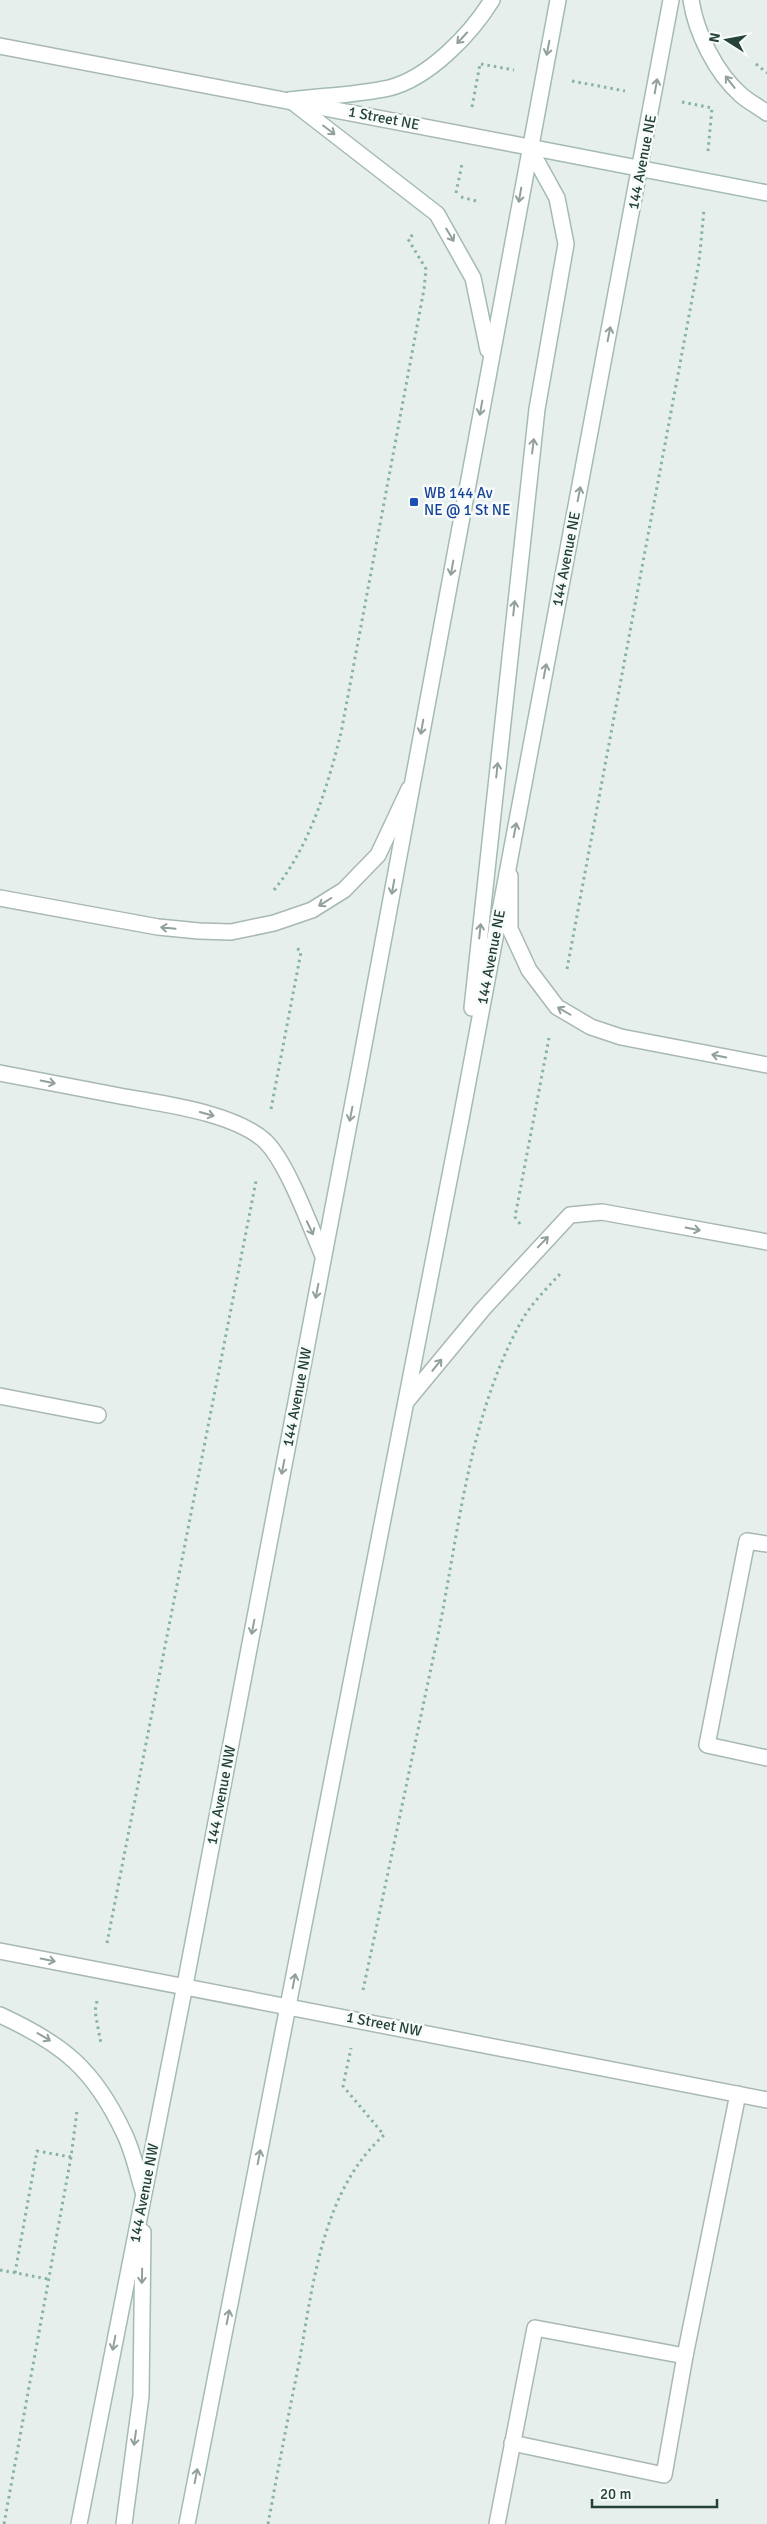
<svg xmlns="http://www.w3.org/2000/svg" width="767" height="2524" font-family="Signika,sans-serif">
  <rect width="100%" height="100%" fill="#e6efeb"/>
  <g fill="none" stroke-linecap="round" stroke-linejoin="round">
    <g stroke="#a8b8b2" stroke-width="18">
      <g id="service">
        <polyline points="0,1396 98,1415"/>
        <polyline points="512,2443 664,2475 685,2356"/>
        <polyline points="497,2524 535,2328 685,2356 738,2094"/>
      </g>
    </g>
    <g stroke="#a8b8b2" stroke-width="18">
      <g id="minor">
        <polyline points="510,876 510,929 529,970 557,1007 591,1027 621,1037 767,1065"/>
        <polyline points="0,898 158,927 199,931 231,932 274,923 312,910 344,890 378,855 409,789"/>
        <path d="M0,1073C40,1081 80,1088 120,1096C162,1104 233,1112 265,1141C287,1162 310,1226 323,1256"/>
        <polyline points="406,1402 483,1309 570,1215 602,1212 767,1242"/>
        <polyline points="767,1544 747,1541 707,1745 767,1758"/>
        <polyline points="0,1951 767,2100"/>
      </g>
    </g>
    <g stroke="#a8b8b2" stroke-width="18">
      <polyline id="tertiary" points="0,46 529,147"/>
    </g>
    <g stroke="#a4bbb3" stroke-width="18">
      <g id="secondary">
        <path d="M691,0C696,33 716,73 741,95C749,102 759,107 767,113"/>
        <polyline points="290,100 437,214 473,278 488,350"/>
        <path d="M290,100C322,96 357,95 389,88C429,78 471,34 492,0"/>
        <polyline points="529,147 767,193"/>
        <polyline points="472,1008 537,409 566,244 557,198 529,147"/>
        <path d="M0,2015C63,2044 94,2069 124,2133C133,2151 137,2172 143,2191"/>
        <polyline points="79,2524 185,1985 360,1066 558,0"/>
        <polyline points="124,2524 141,2396 143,2232"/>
        <polyline points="187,2524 461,1119 671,0"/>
      </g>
    </g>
    <g stroke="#86b3a5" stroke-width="3" stroke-dasharray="2.5 4" stroke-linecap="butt">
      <polyline points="481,64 514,70"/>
      <polyline points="756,64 767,73"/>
      <polyline points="572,81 625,91"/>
      <polyline points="682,102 712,108 708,151"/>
      <polyline points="472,107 480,64"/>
      <polyline points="456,193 462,164"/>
      <polyline points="461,197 480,202"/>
      <path d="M274,890C310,846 327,788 341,733L424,289L426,269L408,239L415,233"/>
      <polyline points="567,969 699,262 704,210"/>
      <polyline points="271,1109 301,952 296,947"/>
      <polyline points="520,1224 515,1217 549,1038"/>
      <polyline points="107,1943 256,1181"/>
      <path d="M363,1990C388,1874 412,1757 437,1640C459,1533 468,1417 522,1320C532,1303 547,1288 560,1274L559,1271"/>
      <polyline points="97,2001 95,2011 101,2044"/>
      <polyline points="0,2270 48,2279"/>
      <polyline points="15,2273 37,2151 71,2157"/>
      <polyline points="4,2524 71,2157 77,2111"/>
      <path d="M268,2524C278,2470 288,2417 299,2363C313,2285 322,2191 384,2135L343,2086L351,2048"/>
    </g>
    <use href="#service" stroke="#fff" stroke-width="15"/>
    <use href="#minor" stroke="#fff" stroke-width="15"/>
    <use href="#tertiary" stroke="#fff" stroke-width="15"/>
    <use href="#secondary" stroke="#fff" stroke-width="15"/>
  </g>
  <defs><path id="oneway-shaft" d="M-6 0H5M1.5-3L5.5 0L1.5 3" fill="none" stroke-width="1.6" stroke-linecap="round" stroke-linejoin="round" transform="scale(1.25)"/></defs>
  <g stroke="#92a09c">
    <use href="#oneway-shaft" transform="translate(462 38) rotate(133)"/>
    <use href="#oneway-shaft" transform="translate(548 48) rotate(101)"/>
    <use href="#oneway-shaft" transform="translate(730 82) rotate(-128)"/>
    <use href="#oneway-shaft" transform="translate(656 86) rotate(-80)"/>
    <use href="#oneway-shaft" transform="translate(329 130) rotate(37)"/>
    <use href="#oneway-shaft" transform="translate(520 195) rotate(100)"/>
    <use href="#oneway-shaft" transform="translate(450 235) rotate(59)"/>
    <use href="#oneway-shaft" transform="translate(609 334) rotate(-79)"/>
    <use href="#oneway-shaft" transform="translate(481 408) rotate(100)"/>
    <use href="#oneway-shaft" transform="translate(533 446) rotate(-83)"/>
    <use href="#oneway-shaft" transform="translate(579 494) rotate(-79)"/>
    <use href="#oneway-shaft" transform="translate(452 568) rotate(100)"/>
    <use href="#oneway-shaft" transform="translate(514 608) rotate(-84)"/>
    <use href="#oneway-shaft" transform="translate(545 671) rotate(-79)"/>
    <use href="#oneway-shaft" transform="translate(422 727) rotate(100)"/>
    <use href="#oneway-shaft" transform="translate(497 770) rotate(-84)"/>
    <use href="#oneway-shaft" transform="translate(515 830) rotate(-79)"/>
    <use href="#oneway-shaft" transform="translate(393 887) rotate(100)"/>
    <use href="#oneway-shaft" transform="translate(325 902) rotate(148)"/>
    <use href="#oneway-shaft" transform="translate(168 928) rotate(-174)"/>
    <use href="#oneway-shaft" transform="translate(480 931) rotate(-84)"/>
    <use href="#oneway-shaft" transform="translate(564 1011) rotate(-150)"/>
    <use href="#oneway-shaft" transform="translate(719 1056) rotate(-169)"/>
    <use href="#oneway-shaft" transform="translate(48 1082) rotate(11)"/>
    <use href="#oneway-shaft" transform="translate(207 1114) rotate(16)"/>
    <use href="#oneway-shaft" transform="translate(351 1114) rotate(101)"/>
    <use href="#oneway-shaft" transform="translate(310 1228) rotate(65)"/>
    <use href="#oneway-shaft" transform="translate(693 1229) rotate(11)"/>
    <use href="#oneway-shaft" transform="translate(543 1242) rotate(-46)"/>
    <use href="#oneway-shaft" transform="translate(317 1291) rotate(101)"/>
    <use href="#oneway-shaft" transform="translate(437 1365) rotate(-51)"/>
    <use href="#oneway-shaft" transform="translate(283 1467) rotate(101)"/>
    <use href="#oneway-shaft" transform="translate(253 1627) rotate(101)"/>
    <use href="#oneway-shaft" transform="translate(48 1960) rotate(11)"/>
    <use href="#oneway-shaft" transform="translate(294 1981) rotate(-79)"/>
    <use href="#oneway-shaft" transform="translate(44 2037) rotate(31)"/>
    <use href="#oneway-shaft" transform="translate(259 2157) rotate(-79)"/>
    <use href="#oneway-shaft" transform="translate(142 2276) rotate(91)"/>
    <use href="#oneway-shaft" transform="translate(228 2317) rotate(-79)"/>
    <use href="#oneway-shaft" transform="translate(114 2343) rotate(101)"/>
    <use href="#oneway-shaft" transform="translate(135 2438) rotate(98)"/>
    <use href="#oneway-shaft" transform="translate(196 2476) rotate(-79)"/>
  </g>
  <rect fill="#1a4fb4" stroke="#f7fbf9" stroke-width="2" x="409" y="497" width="10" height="10" rx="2.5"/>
  <g text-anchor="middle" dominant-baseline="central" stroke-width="5" stroke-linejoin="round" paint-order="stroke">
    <g font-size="15" fill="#24423a" stroke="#f7fbf9">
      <text transform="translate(384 118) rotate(11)">1 Street NE</text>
      <text transform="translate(642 162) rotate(-79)">144 Avenue NE</text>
      <text transform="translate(566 559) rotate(-79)">144 Avenue NE</text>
      <text transform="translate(491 957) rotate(-79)">144 Avenue NE</text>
      <text transform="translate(297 1397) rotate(-79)">144 Avenue NW</text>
      <text transform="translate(221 1795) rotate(-79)">144 Avenue NW</text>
      <text transform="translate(384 2024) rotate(11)">1 Street NW</text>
      <text transform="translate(144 2193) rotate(-79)">144 Avenue NW</text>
    </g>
    <g font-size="15" fill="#164399" stroke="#f7fbf9" text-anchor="start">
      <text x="424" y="493">WB 144 Av<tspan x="424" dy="17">NE @ 1 St NE</tspan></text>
    </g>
  </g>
  <g transform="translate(727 40) rotate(281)" stroke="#f7fbf9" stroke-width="4" paint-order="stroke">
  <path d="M0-4L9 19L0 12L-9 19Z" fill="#24423a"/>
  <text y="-8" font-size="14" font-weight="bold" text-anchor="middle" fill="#24423a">N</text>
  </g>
  <path d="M592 2499v8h125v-8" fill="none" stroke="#24423a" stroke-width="2.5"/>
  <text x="600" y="2499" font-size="15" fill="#24423a" stroke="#f7fbf9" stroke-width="4" paint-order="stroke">20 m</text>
</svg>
